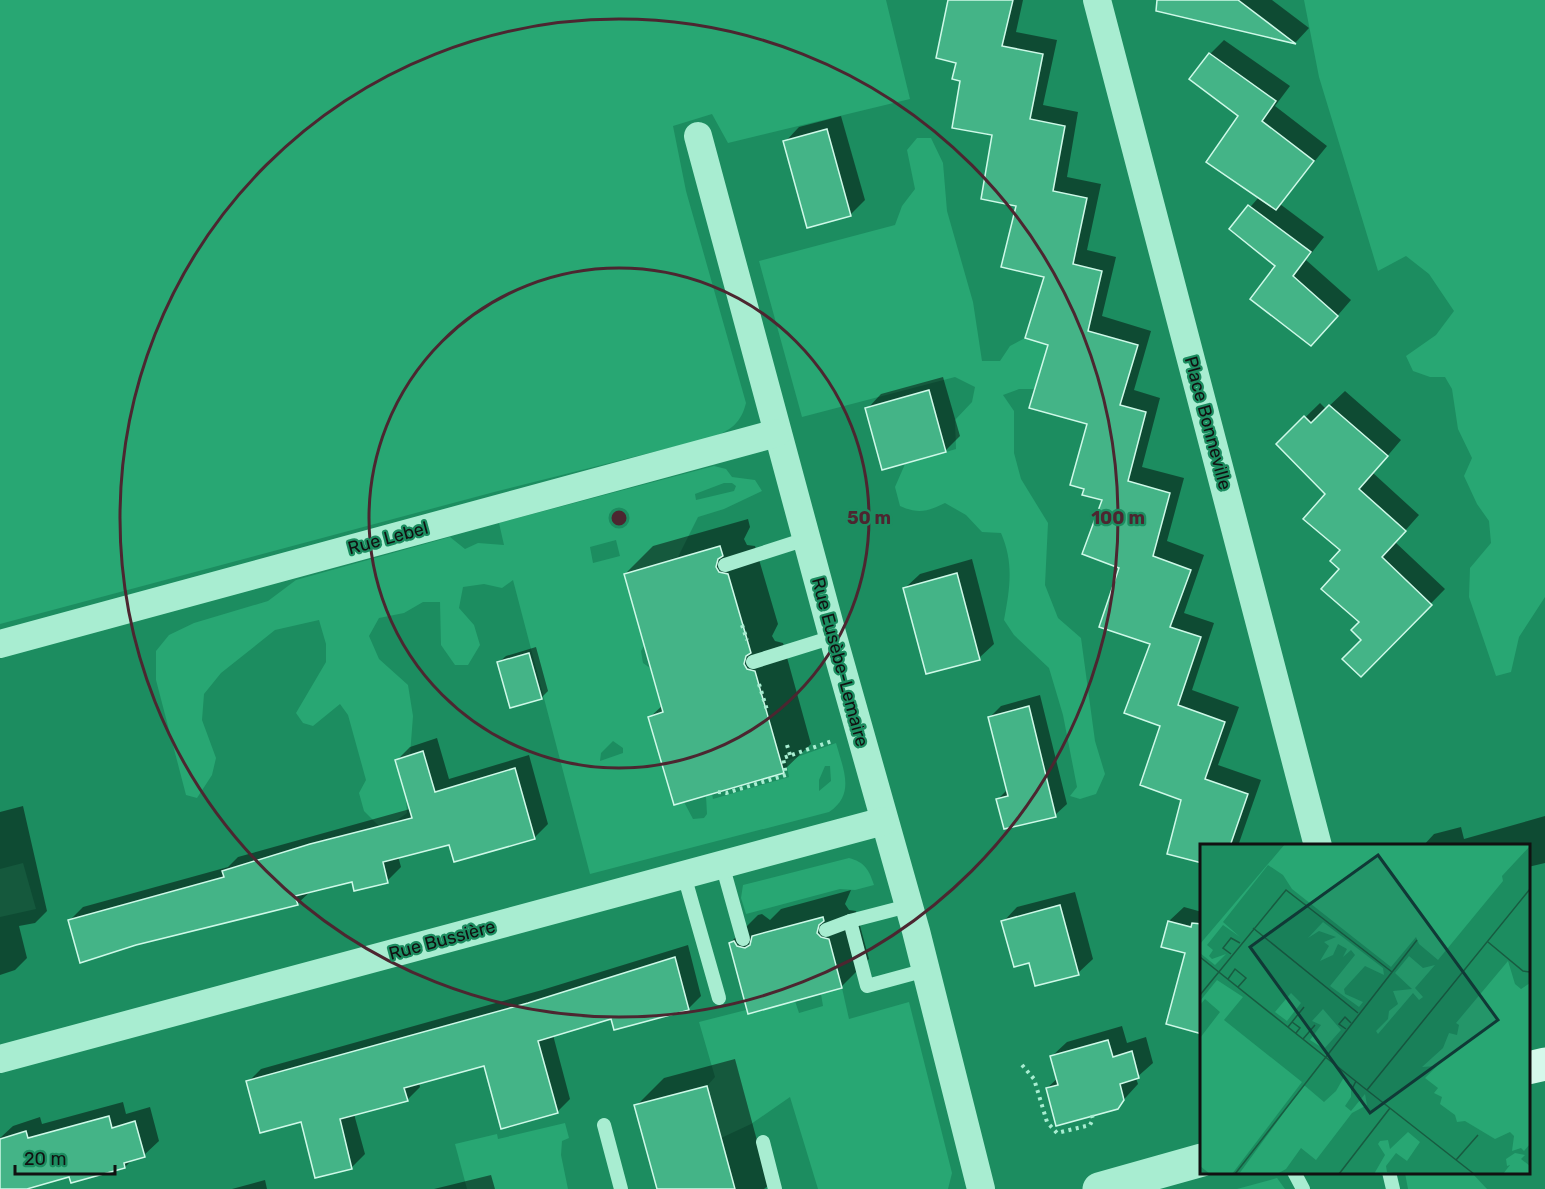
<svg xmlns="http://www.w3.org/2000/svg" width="1545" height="1189" font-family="Rubik,sans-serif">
  <rect width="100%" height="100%" fill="#1c8d60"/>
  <g fill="#28a773" fill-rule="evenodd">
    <path d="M0,0H886L910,99L728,143L712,114L673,126L686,191L746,403C741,423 731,430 713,437L498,491L0,624Z"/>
    <polygon points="1304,0 1545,0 1545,597 1519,637 1511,672 1496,676 1469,597 1470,568 1491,543 1489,521 1477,504 1464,476 1472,458 1458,429 1452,389 1445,377 1430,377 1413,371 1406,356 1436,335 1454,311 1429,274 1406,256 1378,271 1319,77"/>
    <path d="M917,138H931L943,163L947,211L973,302L982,361H1000L1010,346L1025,338L1070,351V391L1037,382L1034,389H1019L1003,395L1014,411V453L1021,479L1048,523L1045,585L1058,618L1081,638L1095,741L1105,774L1096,794L1080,799L1070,796L1077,787L1063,715L1049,668L1014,635L1004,620C1010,588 1014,563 1001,533L982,532L966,515L945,503C927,512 918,514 900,506L895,487L905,464L956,449L955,420L972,402L975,387L955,377L802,417L759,261L895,225L902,206L915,189L907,150Z"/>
    <path d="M714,466L726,469L732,477L755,480L762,491L724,509L698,517L678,557L624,574L644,646L641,651L643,663L650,668L663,713L649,717L673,804L684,802L693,819L704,818L707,814L706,796L712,794L713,799L789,777L786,761L836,743C843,769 856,794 829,812L590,874L513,580L502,588L484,584L463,587L459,608L474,625L480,645L468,665H455L441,645L440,602H423L404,613L379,618L369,636L379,659L408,685L413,716L410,755L395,760L406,800L407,813L393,823L380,827L364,811L359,793L366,780L348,715L340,704L313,726L303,723L296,713L326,662V644L319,620L275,630L221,673L204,694L202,720L216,758L212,775L197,798L186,795L156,680V651L169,635L194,623L268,601L296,580L450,537L465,549L478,543L504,545L499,523ZM724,483H732L736,486L734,491L696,500L695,494ZM616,540L620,556L593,563L590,547ZM613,741L623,748V753L600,761L601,753ZM825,766H830L831,781L819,791V780Z"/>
    <path d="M849,858C864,862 869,869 874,885L855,890L840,889L746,914L741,898L743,885Z"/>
    <polygon points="23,863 36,909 0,917 0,869"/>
    <polygon points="842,988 849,1019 909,1002 952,1173 948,1189 818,1189 790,1097 751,1124 721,1138 707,1086 715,1077 699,1022 746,1010 748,1014 795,1001 799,1013 823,1006 821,994"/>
    <polygon points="565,1123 569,1138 562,1141 561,1155 568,1189 467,1189 455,1144 497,1134 498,1139"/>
    <polygon points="1405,1173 1472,1173 1487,1189 1408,1189"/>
    <polygon points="1277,1178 1285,1189 1237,1189"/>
  </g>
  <g fill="#0007">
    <polygon points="950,0 1023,0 1016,32 1057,40 1043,105 1078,112 1067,177 1101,184 1087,250 1116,257 1102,316 1151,331 1134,390 1160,398 1142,467 1184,478 1167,541 1204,555 1184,613 1214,623 1192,690 1239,707 1218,765 1261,780 1238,846 1202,846 1183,799 1162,726 1152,643 1121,567 1089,423 1050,344 1046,276 1018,205 994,134 962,80"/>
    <polygon points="1178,0 1272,0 1309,28 1296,42 1169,12"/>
    <polygon points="1224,40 1290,86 1275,106 1327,146 1280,204 1324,237 1306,260 1351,300 1326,329 1277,266 1231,229 1259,197 1240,116 1210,54"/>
    <polygon points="841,116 865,200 850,215 785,142 799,127"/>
    <polygon points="943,377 960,436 945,451 867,409 881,394"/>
    <polygon points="1345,391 1401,440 1373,473 1419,515 1395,542 1445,589 1361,675 1361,622 1341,569 1342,550 1327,494 1278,444 1320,403 1326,409"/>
    <polygon points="748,519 750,527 744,539 747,545 755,546 778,624 772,636 775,641 783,643 811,744 783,771 650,717 663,705 625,574 653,546"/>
    <polygon points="972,559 994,644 979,658 905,588 920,574"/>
    <polygon points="536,647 548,691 541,698 499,662 506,656"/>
    <polygon points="1040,695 1067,804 1055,815 998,799 1008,789 990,717 1001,706"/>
    <polygon points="437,738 449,779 529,755 548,824 534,838 450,843 398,856 401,867 387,881 353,880 311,891 297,904 191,929 81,961 69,921 83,907 228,867 238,857 410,809 396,761 410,747"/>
    <polygon points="23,806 47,911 35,923 19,926 27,958 15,970 0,975 0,812"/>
    <polygon points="1545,816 1545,863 1528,867 1528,846 1423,846 1434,834 1461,827 1464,839"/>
    <polygon points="851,890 845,904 849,910 856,911 869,959 841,987 749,1012 730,943 758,915 762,914 770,920 781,909"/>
    <polygon points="1075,892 1093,959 1078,973 1030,961 1003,922 1017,907"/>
    <polygon points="1184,907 1202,912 1202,1032 1186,952 1169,921"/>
    <polygon points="688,945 701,996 688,1009 612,1018 553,1035 570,1099 557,1112 485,1064 419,1083 420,1087 407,1100 354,1114 365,1154 352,1167 316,1176 302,1120 248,1082 261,1069 542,990"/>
    <polygon points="1122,1026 1127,1043 1146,1037 1153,1063 1136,1078 1138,1084 1117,1107 1047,1088 1058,1078 1052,1056 1067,1042"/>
    <polygon points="735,1059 769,1185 764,1189 658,1189 636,1106 664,1078"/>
    <polygon points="123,1102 126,1114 150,1107 159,1141 144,1155 133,1159 125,1167 70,1175 21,1189 0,1189 0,1138 13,1126 40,1117 42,1124"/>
    <polygon points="491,1175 495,1189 434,1189"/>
    <polygon points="265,1180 267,1189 232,1189"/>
  </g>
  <g fill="#44b487" stroke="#cef9e8" stroke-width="1.5">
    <polygon points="948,0 1013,0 1002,46 1043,54 1030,119 1065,126 1053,191 1087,198 1073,264 1102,271 1088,331 1138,345 1120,405 1146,412 1128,481 1170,493 1153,556 1191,570 1170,627 1201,637 1178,705 1225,722 1205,779 1248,794 1230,846 1202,846 1202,863 1167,854 1181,800 1140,785 1160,726 1124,713 1150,644 1099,627 1119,568 1082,554 1102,500 1082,495 1084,489 1070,485 1087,424 1029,408 1048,345 1025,338 1044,277 1001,267 1016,206 981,199 992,135 952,128 960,81 952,79 956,63 936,58"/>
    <polygon points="1157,0 1238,0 1296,44 1156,11"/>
    <polygon points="1209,53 1276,101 1262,121 1314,161 1276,210 1206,162 1238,116 1189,79"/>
    <polygon points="827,129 851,216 807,228 783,141"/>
    <polygon points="1248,205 1311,252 1293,276 1338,316 1311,346 1250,299 1275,266 1229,229"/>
    <polygon points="929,390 946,452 882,470 865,408"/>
    <polygon points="1329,405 1388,456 1359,489 1406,531 1382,557 1432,605 1361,677 1342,659 1361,640 1351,630 1359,622 1321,589 1339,569 1330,561 1340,550 1303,519 1325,494 1276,444 1304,416 1311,423"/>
    <polygon points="720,546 723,556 718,559 716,567 719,572 728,574 751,653 746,656 744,664 747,669 755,671 784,773 674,805 648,717 663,712 624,574"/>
    <polygon points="957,573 980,660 926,674 903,588"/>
    <polygon points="529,653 542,699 510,708 497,662"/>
    <polygon points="1029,706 1056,817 1004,829 996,799 1008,796 988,717"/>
    <polygon points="423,751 435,792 515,768 535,839 454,862 449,845 383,862 388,883 354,891 352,882 295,896 298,905 136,945 80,963 68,920 224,877 222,871 310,844 412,818 395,760"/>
    <polygon points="1060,905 1079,975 1035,986 1029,963 1014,967 1001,921"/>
    <polygon points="823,917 824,921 819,925 817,933 821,937 829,939 842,988 748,1014 729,943 734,941 737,946 745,948 750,945 752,936"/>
    <polygon points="1168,921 1191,927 1192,923 1202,924 1202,1034 1166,1024 1185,953 1161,947"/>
    <polygon points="675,957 689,1010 614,1030 611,1019 538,1041 558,1113 501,1129 484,1066 404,1088 408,1101 340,1119 352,1169 315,1178 301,1122 260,1133 246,1081 528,1003"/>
    <polygon points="1108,1040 1113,1057 1132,1051 1139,1078 1120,1084 1124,1100 1118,1109 1056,1126 1046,1088 1058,1085 1050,1056"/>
    <polygon points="707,1086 735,1189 657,1189 634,1105"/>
    <polygon points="109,1116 112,1128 135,1121 145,1157 124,1163 125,1168 71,1183 69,1177 27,1189 0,1189 0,1139 26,1131 28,1138"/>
  </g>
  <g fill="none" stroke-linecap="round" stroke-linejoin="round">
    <g stroke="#a8edd1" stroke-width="4" stroke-dasharray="3 4.5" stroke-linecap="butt">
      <polyline points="742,625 747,640"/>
      <polyline points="759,684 767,710"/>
      <polyline points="787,745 790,755"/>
      <polyline points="718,792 726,793 786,775 783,758 832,741"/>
      <polyline points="1022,1065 1034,1079 1047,1122 1057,1133 1090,1125 1093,1119 1091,1113"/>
    </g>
    <g stroke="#a8edd1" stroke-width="14">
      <polyline points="725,565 806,539"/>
      <polyline points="753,662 833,637"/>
      <polyline points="722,864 743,939"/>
      <polyline points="684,875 719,998"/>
      <polyline points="908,906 850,921 867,986 926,970"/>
      <polyline points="826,930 850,921"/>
      <polyline points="604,1125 621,1189"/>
      <polyline points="763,1142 775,1189"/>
      <polyline points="1294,1172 1303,1189"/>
      <polyline points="1389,1172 1393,1189"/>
    </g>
    <g stroke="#a8edd1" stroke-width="28">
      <polyline points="1097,0 1318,846"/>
      <polyline points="698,136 833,637 916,931 981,1189"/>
      <polyline points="0,644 777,433"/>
      <polyline points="0,1059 884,821"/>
    </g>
    <polyline stroke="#a8edd1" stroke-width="33" points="1099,1189 1202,1160"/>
    <polyline stroke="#d5f9eb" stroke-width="33" points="1528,1068 1545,1064"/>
  </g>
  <g fill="none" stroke="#4c2630" stroke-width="3">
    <circle cx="619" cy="518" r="250"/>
    <circle cx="619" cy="518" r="499"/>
  </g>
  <g text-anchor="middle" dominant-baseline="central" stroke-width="4.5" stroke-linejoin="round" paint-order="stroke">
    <g font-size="18" fill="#111" stroke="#1c8d60">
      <text transform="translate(1208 423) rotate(75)">Place Bonneville</text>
      <text transform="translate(388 538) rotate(-15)">Rue Lebel</text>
      <text transform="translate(840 662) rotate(75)">Rue Eusèbe-Lemaire</text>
      <text transform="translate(442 940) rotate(-15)">Rue Bussière</text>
    </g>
  </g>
  <g transform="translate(1200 844)">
    <rect width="330" height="330" fill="#1c8d60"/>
    <path d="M85,0H330V2L302,32L303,37L238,116L219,100L216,93L191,123L92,45L83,31L68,21L23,78L40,93L23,81L7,101L13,106L9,112L12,115L26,110L15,121L0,109V100ZM123,78L183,124L184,131L165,122L144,145L145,150L163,158L159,163L130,142L155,111L151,106L143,113L147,105L138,100L133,111L120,117L129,102L124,98L136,93L119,87L108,94ZM209,112L223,124L235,121L215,144L223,153L219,156L213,149L178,190L176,187L188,175L189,167L198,160L193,147L212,145L195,129ZM308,117L315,140L321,145L330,139V300L324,307L321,304L312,307L314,292L310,288L295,295L265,277L257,278L255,271L240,260L242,253L234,249L238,244L225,234L237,222L222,223L243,204L249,189L257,191L259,181L256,179ZM17,136L43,153L24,176L102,238L32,330H10L0,322V194L20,168L5,155L0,161V157ZM91,149L101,159L87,177L75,168ZM123,165L141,186L124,205L110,196L121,181L112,177ZM144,233L151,239V253L145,262L151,267L165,250L167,261L152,269L116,316L101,304L86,325L77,330H39L104,241L124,258L136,247ZM208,288L220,298L207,317L196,309L186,322L187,328L200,330H174L185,311L178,300L180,297L188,296L190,305ZM315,309L325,311L321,315L330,322V330H303L310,321L307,322L306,315Z" fill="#28a773"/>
    <path fill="none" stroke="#185b40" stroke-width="1.5" d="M53,84L158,169M288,98L323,127L330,128M31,110L23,104L31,94L40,99M0,113L163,243M28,135L35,125L46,134L38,143M0,151L86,46L192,128M92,178L104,163M88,183L92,178L100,184L96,189M146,185L139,180L145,173L151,179M103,195L115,181M156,237L152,245L159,252M163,243L274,330M167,246L330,45M256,316L278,291M35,330L217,96M139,330L190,264"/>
    <path fill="#103936" fill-opacity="0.15" stroke="#103936" stroke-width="3" d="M178,11L298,176L170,269L50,103Z"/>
    <rect width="330" height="330" fill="none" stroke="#111" stroke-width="3"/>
  </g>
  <circle cx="619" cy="518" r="9" fill="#4c2630" stroke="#1c8d60" stroke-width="3"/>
  <g font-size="18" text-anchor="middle" font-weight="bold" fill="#4c2630" stroke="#1c8d60" stroke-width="4.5" stroke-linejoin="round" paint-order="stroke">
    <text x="869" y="524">50 m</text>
    <text x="1118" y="524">100 m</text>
  </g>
  <path d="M15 1165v9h100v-9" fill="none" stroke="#111111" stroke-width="3"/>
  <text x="24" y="1165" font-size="18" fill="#111111" stroke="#1c8d60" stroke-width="4.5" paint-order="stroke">20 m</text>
</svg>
